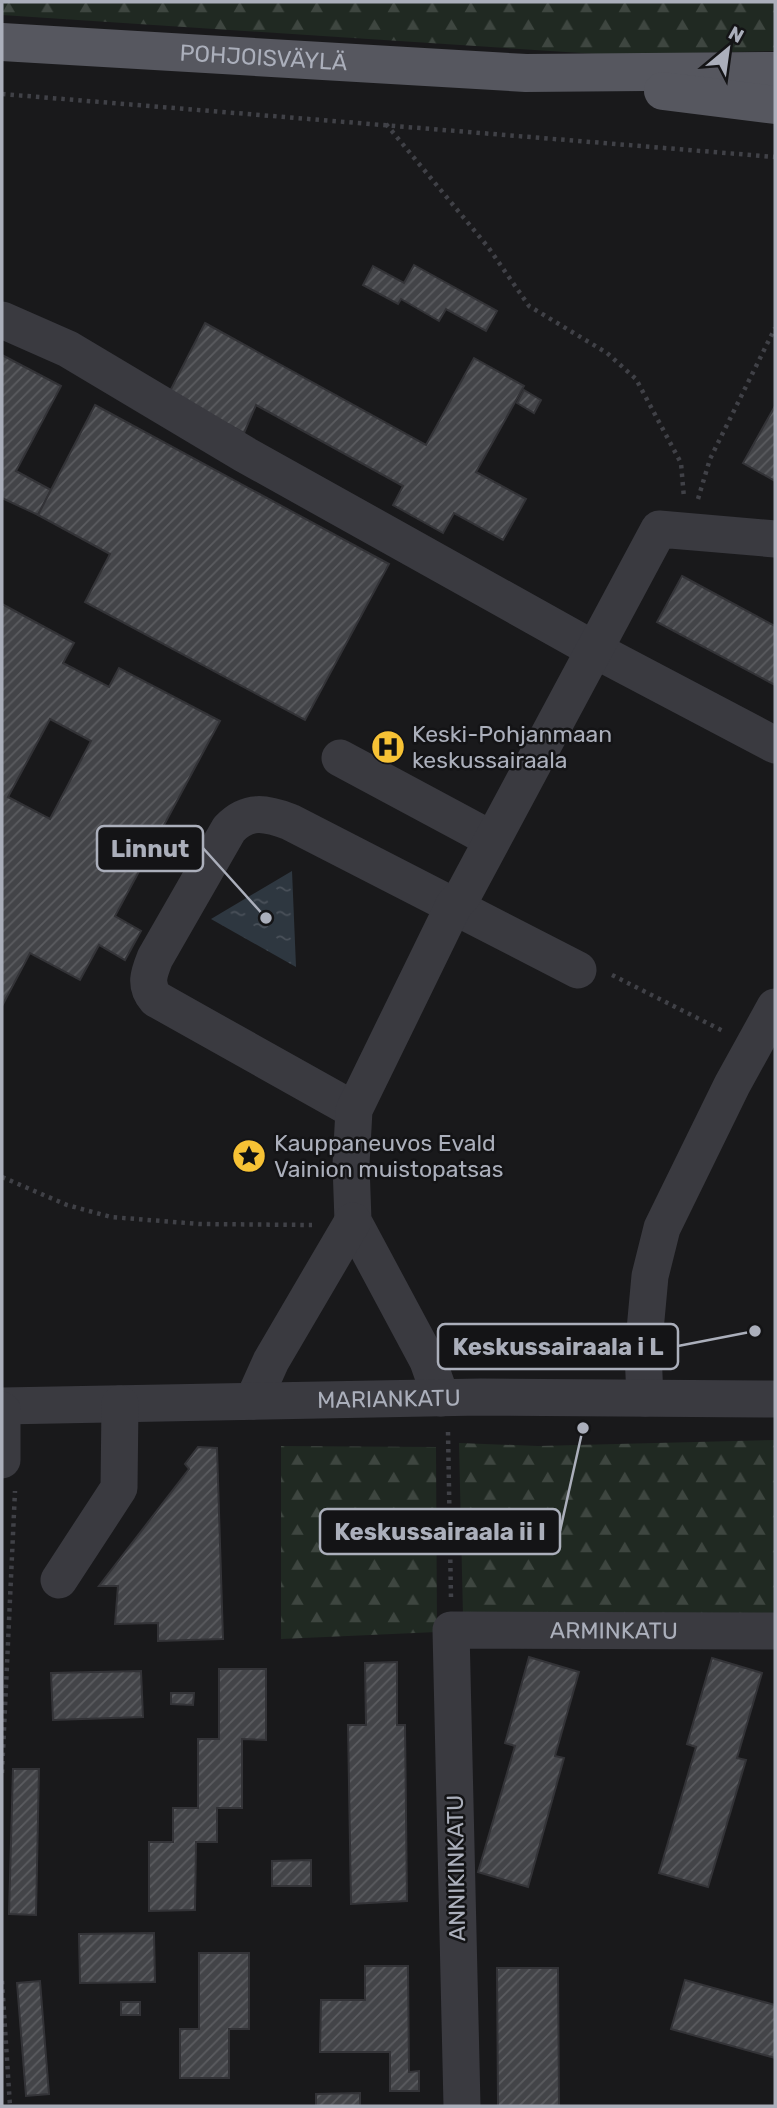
<svg xmlns="http://www.w3.org/2000/svg" width="777" height="2108" font-family="Rubik,sans-serif">
  <defs>
    <pattern id="forest-firs" width="22" height="20" patternUnits="userSpaceOnUse" patternTransform="scale(1.75)"><rect width="22" height="20" fill="#202922"/><path d="M5 1l3.5 6h-7zM16 11l3.5 6h-7z" fill="#3e4640"/></pattern>
    <pattern id="water-ripples" width="26" height="14" patternUnits="userSpaceOnUse" patternTransform="scale(1.75)"><rect width="26" height="14" fill="#2e3740"/><path d="M2 4q2-2 4 0t4 0M15 11q2-2 4 0t4 0" fill="none" stroke="#4a515a"/></pattern>
    <pattern id="building-hatch" width="6" height="6" patternUnits="userSpaceOnUse" patternTransform="scale(1.75)"><rect width="6" height="6" fill="#434448"/><path d="M-1 1l2-2M0 6l6-6M5 7l2-2" fill="none" stroke="#5b5c60"/></pattern>
  </defs>
  <rect width="100%" height="100%" fill="#19191b"/>
  <g fill="url(#forest-firs)">
    <polygon points="2,2 775,2 775,51 612,55 2,15"/>
    <polygon points="775,1440 775,1616 463,1616 459,1443 538,1446"/>
    <polygon points="281,1446 436,1447 437,1632 281,1639"/>
  </g>
  <polygon fill="url(#water-ripples)" points="292,871 296,967 211,919"/>
  <g fill="url(#building-hatch)" stroke="#333337" stroke-width="2" fill-rule="evenodd">
    <polygon points="414,265 497,311 486,331 446,309 439,321 401,299 398,304 363,285 373,266 404,283"/>
    <polygon points="205,323 426,445 474,358 524,386 476,472 526,499 503,540 454,513 443,533 393,505 403,486 256,405 244,433 169,393"/>
    <polygon points="2,355 61,386 16,471 51,490 38,515 2,498"/>
    <polygon points="524,390 541,400 534,413 517,403"/>
    <polygon points="95,405 389,564 305,720 85,602 110,554 38,515"/>
    <polygon points="775,406 775,481 743,463"/>
    <polygon points="682,576 775,626 775,685 657,622"/>
    <path d="M2,604L74,643L63,663L109,687L119,668L220,721L115,916L141,931L125,960L99,945L80,980L30,953L2,1006ZM50,719L91,741L50,819L8,797Z"/>
    <polygon points="198,1447 217,1448 223,1639 158,1641 158,1623 115,1624 118,1586 99,1586 189,1469 185,1464"/>
    <polygon points="529,1657 579,1672 555,1756 564,1758 528,1887 478,1872 515,1746 505,1743"/>
    <polygon points="712,1658 762,1673 737,1758 746,1760 708,1887 659,1873 696,1747 687,1744"/>
    <polygon points="397,1662 397,1725 405,1725 407,1901 351,1904 348,1725 366,1725 365,1663"/>
    <polygon points="219,1669 266,1669 266,1740 242,1739 242,1808 217,1808 217,1842 196,1842 195,1910 149,1911 149,1842 173,1842 173,1808 198,1808 198,1739 219,1739"/>
    <polygon points="141,1671 143,1717 53,1720 51,1673"/>
    <polygon points="171,1693 194,1693 193,1705 171,1704"/>
    <polygon points="13,1769 39,1769 36,1915 9,1914"/>
    <polygon points="311,1860 311,1886 272,1886 272,1861"/>
    <polygon points="154,1933 155,1982 80,1983 79,1934"/>
    <polygon points="199,1953 249,1953 249,2029 229,2029 229,2078 180,2078 180,2029 199,2029"/>
    <polygon points="365,1966 408,1966 409,2072 419,2071 419,2091 390,2091 390,2052 320,2052 321,2000 365,2000"/>
    <polygon points="497,1968 558,1968 559,2106 498,2106"/>
    <polygon points="685,1980 775,2005 775,2058 671,2029"/>
    <polygon points="40,1981 49,2094 26,2096 17,1983"/>
    <rect x="121" y="2002" width="19" height="13"/>
    <polygon points="360,2093 360,2106 316,2106 316,2094"/>
  </g>
  <g fill="none" stroke-linecap="round" stroke-linejoin="round">
    <g stroke="#404147" stroke-width="4.5" stroke-dasharray="3.5 5" stroke-linecap="butt">
      <polyline points="2,94 775,157"/>
      <polyline points="386,124 488,247 529,306 607,353 636,379 681,463 684,498"/>
      <polyline points="698,499 710,459 775,328"/>
      <polyline points="612,975 723,1031"/>
      <polyline points="2,1177 67,1205 111,1217 199,1224 312,1225"/>
      <polyline points="448,1432 451,1598"/>
      <polyline points="2,1773 15,1491"/>
      <polyline points="2,1981 10,2106"/>
    </g>
    <g stroke="#3a3a40" stroke-width="37">
      <polyline points="2,320 68,349 244,454 593,649 775,745"/>
      <polyline points="340,758 491,839"/>
      <path d="M354,1110L156,999C144,985 149,973 155,958L229,829C248,809 266,813 290,822L578,970"/>
      <polyline points="441,1398 428,1361 353,1221 351,1164 354,1110 454,905 463,895 659,529 775,539"/>
      <polyline points="645,1398 643,1352 650,1276 662,1228 732,1085 775,1007"/>
      <polyline points="253,1401 271,1361 353,1221"/>
      <path id="s1" d="M2,1406L481,1397L775,1399"/>
      <polyline points="2,1410 2,1460"/>
      <polyline points="59,1580 119,1488 120,1404"/>
      <path id="s2" d="M462,2106L451,1630L775,1631"/>
    </g>
    <g stroke="#56575f" stroke-width="38">
      <path id="s3" d="M2,42L526,73L775,71"/>
      <polyline points="663,91 775,105"/>
    </g>
  </g>
  <defs>
    <g id="hospital-disc" transform="scale(1.75)"><circle r="9.5" fill="#f7c235" stroke="#141416"/><path d="M-5-5h3v3.5h4V-5h3V5h-3V1.5h-4V5h-3Z" fill="#111"/></g>
    <g id="sight-disc" transform="scale(1.75)"><circle r="9.5" fill="#f7c235" stroke="#141416"/><path d="M0-6L1.8-2.2L6-1.7L2.9 1.2L3.7 5.4L0 3.3L-3.7 5.4L-2.9 1.2L-6-1.7L-1.8-2.2Z" fill="#111"/></g>
  </defs>
  <g fill-rule="evenodd">
    <use href="#hospital-disc" x="388" y="747"/>
    <use href="#sight-disc" x="249" y="1156"/>
  </g>
  <g text-anchor="middle" dominant-baseline="central" stroke-width="5" stroke-linejoin="round" paint-order="stroke">
    <g font-size="23" fill="#abafbb" stroke="#141416">
      <text stroke="none"><textPath href="#s3" startOffset="262">POHJOISVÄYLÄ</textPath></text>
      <text stroke="none"><textPath href="#s1" startOffset="387">MARIANKATU</textPath></text>
      <text stroke="none"><textPath href="#s2" startOffset="639">ARMINKATU</textPath></text>
      <text transform="translate(456 1868) rotate(-91)">ANNIKINKATU</text>
    </g>
    <g font-size="23" fill="#abafbb" stroke="#141416" text-anchor="start">
      <text x="412" y="734">Keski-Pohjanmaan<tspan x="412" dy="26">keskussairaala</tspan></text>
      <text x="274" y="1143">Kauppaneuvos Evald<tspan x="274" dy="26">Vainion muistopatsas</tspan></text>
    </g>
  </g>
  <path fill="none" stroke="#abafbb" stroke-width="2.5" d="M266 918L203 848M755 1331L678 1346M583 1428L560 1531"/>
  <g fill="#abafbb" stroke="#141416" stroke-width="2.5">
    <circle cx="266" cy="918" r="7"/>
    <circle cx="755" cy="1331" r="7"/>
    <circle cx="583" cy="1428" r="7"/>
  </g>
  <g fill="#141416" stroke="#abafbb" stroke-width="2.5">
    <rect x="97" y="826" width="106" height="45" rx="7"/>
    <rect x="438" y="1324" width="240" height="45" rx="7"/>
    <rect x="320" y="1509" width="240" height="45" rx="7"/>
  </g>
  <g font-size="24" text-anchor="middle" font-weight="bold" fill="#abafbb">
    <text x="150" y="857">Linnut</text>
    <text x="558" y="1355">Keskussairaala i L</text>
    <text x="440" y="1540">Keskussairaala ii I</text>
  </g>
  <rect width="777" height="2108" fill="none" stroke="#abafbb" stroke-width="7"/>
  <g transform="translate(728 49) rotate(29)" stroke="#141416" stroke-width="5" paint-order="stroke">
  <path d="M0-5L12 26L0 18L-12 26Z" fill="#abafbb"/>
  <text y="-10" font-size="19" font-weight="bold" text-anchor="middle" fill="#abafbb">N</text>
  </g>
</svg>
